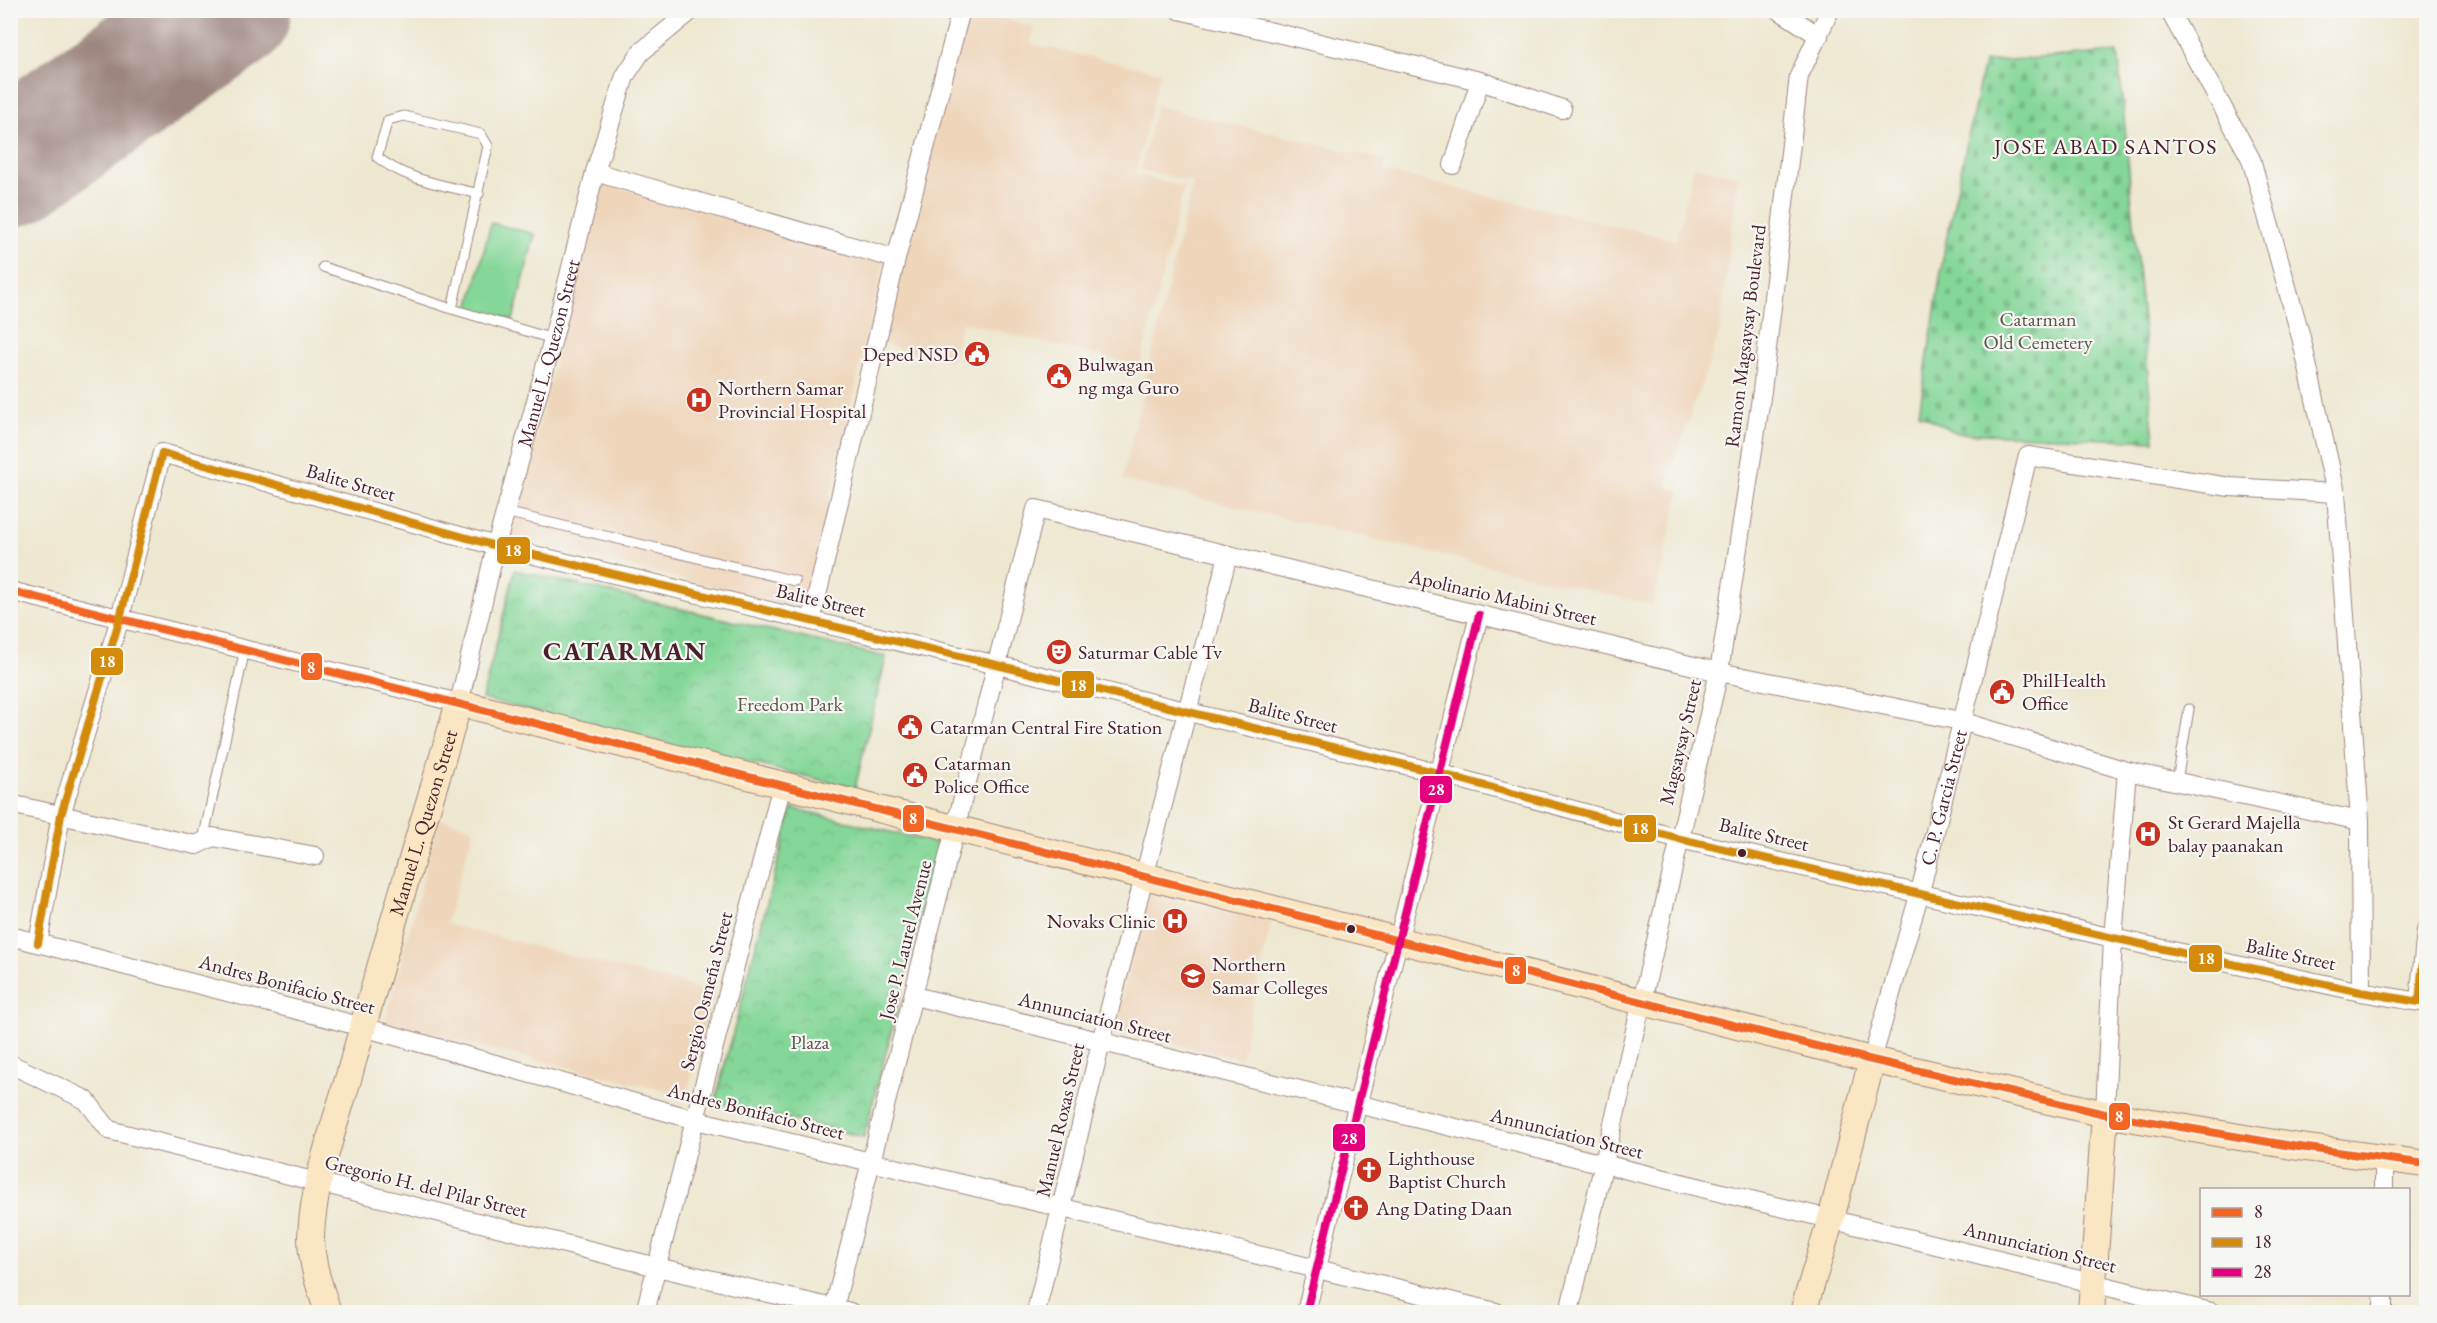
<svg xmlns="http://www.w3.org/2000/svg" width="2437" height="1323" font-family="'EB Garamond',serif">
  <defs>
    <pattern id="cemetery-stones" width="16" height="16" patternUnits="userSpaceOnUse" patternTransform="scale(1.5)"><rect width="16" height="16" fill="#84d798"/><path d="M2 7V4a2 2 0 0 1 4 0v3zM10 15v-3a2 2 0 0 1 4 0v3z" fill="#74b883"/></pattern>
    <pattern id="park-crowns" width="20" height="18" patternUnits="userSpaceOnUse" patternTransform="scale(1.5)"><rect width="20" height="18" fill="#84d798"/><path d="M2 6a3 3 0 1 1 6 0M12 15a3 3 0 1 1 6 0" fill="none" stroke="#74b883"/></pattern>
  </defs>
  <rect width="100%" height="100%" fill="#f6f6f2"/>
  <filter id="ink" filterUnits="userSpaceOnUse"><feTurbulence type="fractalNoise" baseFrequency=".0167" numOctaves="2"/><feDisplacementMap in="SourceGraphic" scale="12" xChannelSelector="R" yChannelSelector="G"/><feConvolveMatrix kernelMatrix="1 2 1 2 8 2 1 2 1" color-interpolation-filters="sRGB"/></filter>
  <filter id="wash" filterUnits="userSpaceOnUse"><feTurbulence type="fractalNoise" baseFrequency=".008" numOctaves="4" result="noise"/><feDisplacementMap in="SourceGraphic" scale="24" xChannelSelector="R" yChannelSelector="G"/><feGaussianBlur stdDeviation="1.35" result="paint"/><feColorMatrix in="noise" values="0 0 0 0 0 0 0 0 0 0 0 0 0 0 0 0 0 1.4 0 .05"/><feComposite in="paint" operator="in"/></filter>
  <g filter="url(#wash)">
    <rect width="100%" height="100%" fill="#eee8d0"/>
    <g fill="#efd6bb">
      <polygon points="962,11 1000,11 999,18 1034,27 1031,44 1160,72 1135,174 1184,187 1140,366 962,322 951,361 879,343"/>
      <polygon points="1156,106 1385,160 1383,171 1676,240 1694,166 1738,176 1719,334 1665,487 1680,491 1653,605 1122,480 1193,182 1140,170"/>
      <polygon points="599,182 884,261 805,608 511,539"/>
      <polygon points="439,818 474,829 446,924 714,992 686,1096 385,1023"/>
      <polygon points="1146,894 1271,921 1241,1059 1114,1030"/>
    </g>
    <polygon fill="url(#cemetery-stones)" stroke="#677b62" stroke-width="1.5" points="2118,52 2154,441 1957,433 1919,413 1945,246 1984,62"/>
    <g fill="url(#park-crowns)" stroke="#677b62" stroke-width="1.5">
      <polygon points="515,570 886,657 855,788 482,699"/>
      <polygon points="792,808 940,844 864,1137 715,1102"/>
    </g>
    <polygon fill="#84d798" stroke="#677b62" stroke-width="1.5" points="491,223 535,234 513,320 469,309"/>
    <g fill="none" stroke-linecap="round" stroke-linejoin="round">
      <polyline stroke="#9c847e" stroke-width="128" points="10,163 227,10"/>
    </g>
  </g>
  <g filter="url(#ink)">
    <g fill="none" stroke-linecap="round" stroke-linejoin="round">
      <g stroke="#9c847e" stroke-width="11">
        <g id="lane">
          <polyline points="323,267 452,309 553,339"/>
          <path d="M452,309L488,146L481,134L404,116L388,120L377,157C405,180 444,185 479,194"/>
          <polyline points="505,512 795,581"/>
          <polyline points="2177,781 2189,709"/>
          <polyline points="203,840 245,649"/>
        </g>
      </g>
      <g stroke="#9c847e" stroke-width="20">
        <g id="street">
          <polyline points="1179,10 1480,81 1562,109"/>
          <polyline points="1779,10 1819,36"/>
          <polyline points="2169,10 2251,159 2301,337 2336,493 2360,821 2361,992"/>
          <polyline points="1453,165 1480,81"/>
          <polyline points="595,172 896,259"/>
          <path id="s1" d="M10,591L459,703L496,546L553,339L595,172L625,76L641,52L692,10"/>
          <polyline points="811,621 896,259 961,10"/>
          <polyline points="10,804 196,845 213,837 315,856"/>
          <polyline points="10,936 363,1027 696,1120 1496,1312"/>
          <polyline points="38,943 61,815 120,618 162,453 496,546 997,665 1438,773 1680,839 2113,938 2361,992 2419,1002 2426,930"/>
          <polyline points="914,996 2211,1312"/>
          <path id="s2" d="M1872,1060L1920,892L2028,456L2230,487L2336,493"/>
          <polyline points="10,1064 86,1100 109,1130 657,1267 850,1312"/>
          <polyline points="2105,1114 2113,938 2127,771"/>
          <polyline points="2384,1190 2384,1160"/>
          <polyline points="645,1312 782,785"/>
          <polyline points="833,1312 1036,509 1719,672 1961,721 2127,771 2360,821"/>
          <polyline points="1036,1312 1101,1042 1228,555"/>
          <polyline points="1306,1312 1479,615"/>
          <polyline points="1569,1312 1719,672 1762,391 1799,76 1830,10"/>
          <polyline points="2383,1312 2383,1294"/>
        </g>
      </g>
      <g stroke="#9c847e" stroke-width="28">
        <g id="secondary">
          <path id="s3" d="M328,1312C320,1288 311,1263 311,1237C313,1179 337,1121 352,1065C386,944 423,823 459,703L1872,1060L2105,1114L2292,1146L2426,1164"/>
          <polyline points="1803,1312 1831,1219 1872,1060"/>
          <polyline points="2091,1312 2105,1114"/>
        </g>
      </g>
      <use href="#lane" stroke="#fff" stroke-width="9"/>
      <use href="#street" stroke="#fff" stroke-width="18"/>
      <use href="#secondary" stroke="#fbe6c4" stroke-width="26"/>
      <g stroke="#f6f6f2" stroke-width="12">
        <polyline id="bus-1" points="10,591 1872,1060 2105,1114 2292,1146 2426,1164"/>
      </g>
      <g stroke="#f6f6f2" stroke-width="12">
        <polyline id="bus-2" points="38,943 61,815 120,618 162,453 496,546 997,665 1438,773 1680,839 2113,938 2361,992 2419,1002 2426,930"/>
      </g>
      <g stroke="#f6f6f2" stroke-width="12">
        <polyline id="bus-3" points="1306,1312 1479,615"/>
      </g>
      <use href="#bus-1" stroke="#f26522" stroke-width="8"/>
      <use href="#bus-2" stroke="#d48b09" stroke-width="8"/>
      <use href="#bus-3" stroke="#e5007d" stroke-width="8"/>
    </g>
  </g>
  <defs>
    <g id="civic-disc" transform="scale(1.35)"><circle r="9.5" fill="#c8321e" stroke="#f6f6f2"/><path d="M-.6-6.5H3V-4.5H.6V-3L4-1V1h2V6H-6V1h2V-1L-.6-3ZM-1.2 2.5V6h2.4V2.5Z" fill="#fff"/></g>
    <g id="hospital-disc" transform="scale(1.35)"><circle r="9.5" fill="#c8321e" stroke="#f6f6f2"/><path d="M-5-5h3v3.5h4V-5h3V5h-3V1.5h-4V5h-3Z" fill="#fff"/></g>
    <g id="theatre-disc" transform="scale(1.35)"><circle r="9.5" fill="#c8321e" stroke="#f6f6f2"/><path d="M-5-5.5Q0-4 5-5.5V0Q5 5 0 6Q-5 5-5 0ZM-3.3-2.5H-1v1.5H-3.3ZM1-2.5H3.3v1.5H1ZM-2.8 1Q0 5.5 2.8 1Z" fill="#fff"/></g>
    <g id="university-disc" transform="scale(1.35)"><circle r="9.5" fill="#c8321e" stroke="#f6f6f2"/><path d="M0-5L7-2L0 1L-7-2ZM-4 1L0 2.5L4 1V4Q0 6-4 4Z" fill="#fff"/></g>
    <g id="church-disc" transform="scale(1.35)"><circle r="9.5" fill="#c8321e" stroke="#f6f6f2"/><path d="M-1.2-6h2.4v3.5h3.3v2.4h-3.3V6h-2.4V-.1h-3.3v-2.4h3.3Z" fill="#fff"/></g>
  </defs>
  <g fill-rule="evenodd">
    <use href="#civic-disc" x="977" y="354"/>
    <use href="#civic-disc" x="1059" y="376"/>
    <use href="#hospital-disc" x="699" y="400"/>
    <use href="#theatre-disc" x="1059" y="652"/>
    <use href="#civic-disc" x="2002" y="692"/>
    <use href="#civic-disc" x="910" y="727"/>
    <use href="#civic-disc" x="915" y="775"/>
    <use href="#hospital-disc" x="2148" y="834"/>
    <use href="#hospital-disc" x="1175" y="921"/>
    <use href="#university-disc" x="1193" y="976"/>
    <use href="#church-disc" x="1369" y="1170"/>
    <use href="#church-disc" x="1356" y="1208"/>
  </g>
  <g fill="#4a1f2b" stroke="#f6f6f2" stroke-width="2">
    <circle cx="1742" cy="853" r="5"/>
    <circle cx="1351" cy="929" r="5"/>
  </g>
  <g text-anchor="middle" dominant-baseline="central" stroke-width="4.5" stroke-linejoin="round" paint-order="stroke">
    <g font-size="20" fill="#5b564c" stroke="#f6f6f2">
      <text x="2038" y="319">Catarman<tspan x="2038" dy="23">Old Cemetery</tspan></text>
      <text x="790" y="704">Freedom Park</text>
      <text x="810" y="1042">Plaza</text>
    </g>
    <g font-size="20" fill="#4a1f2b" stroke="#f6f6f2">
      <text transform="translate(1745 336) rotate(-83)">Ramon Magsaysay Boulevard</text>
      <text stroke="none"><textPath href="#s1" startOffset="824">Manuel L. Quezon Street</textPath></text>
      <text transform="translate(351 482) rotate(16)">Balite Street</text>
      <text transform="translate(1503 597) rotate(13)">Apolinario Mabini Street</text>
      <text transform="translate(821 600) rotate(13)">Balite Street</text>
      <text transform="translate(1293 715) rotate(14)">Balite Street</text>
      <text transform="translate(1680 742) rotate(-77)">Magsaysay Street</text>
      <text stroke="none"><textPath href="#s2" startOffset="272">C. P. Garcia Street</textPath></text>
      <text stroke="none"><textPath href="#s3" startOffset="507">Manuel L. Quezon Street</textPath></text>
      <text transform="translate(1764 834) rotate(13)">Balite Street</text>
      <text transform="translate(905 940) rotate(-76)">Jose P. Laurel Avenue</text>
      <text transform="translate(2291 954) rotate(12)">Balite Street</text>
      <text transform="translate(287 984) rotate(15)">Andres Bonifacio Street</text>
      <text transform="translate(706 991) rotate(-76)">Sergio Osmeña Street</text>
      <text transform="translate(1095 1017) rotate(14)">Annunciation Street</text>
      <text transform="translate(756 1111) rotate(14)">Andres Bonifacio Street</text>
      <text transform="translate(1060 1120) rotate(-77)">Manuel Roxas Street</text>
      <text transform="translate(1567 1133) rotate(14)">Annunciation Street</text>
      <text transform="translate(426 1186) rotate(14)">Gregorio H. del Pilar Street</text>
      <text transform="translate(2040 1247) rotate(14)">Annunciation Street</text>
    </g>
    <g font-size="20" fill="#4a1f2b" stroke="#f6f6f2" text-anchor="start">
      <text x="958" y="354" text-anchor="end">Deped NSD</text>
      <text x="1078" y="364">Bulwagan<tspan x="1078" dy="23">ng mga Guro</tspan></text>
      <text x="718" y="388">Northern Samar<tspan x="718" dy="23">Provincial Hospital</tspan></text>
      <text x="1078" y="652">Saturmar Cable Tv</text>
      <text x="2022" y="680">PhilHealth<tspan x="2022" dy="23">Office</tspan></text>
      <text x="930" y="727">Catarman Central Fire Station</text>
      <text x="934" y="763">Catarman<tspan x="934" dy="23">Police Office</tspan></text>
      <text x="2168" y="822">St Gerard Majella<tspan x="2168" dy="23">balay paanakan</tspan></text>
      <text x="1156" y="921" text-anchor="end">Novaks Clinic</text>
      <text x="1212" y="964">Northern<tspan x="1212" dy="23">Samar Colleges</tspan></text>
      <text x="1388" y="1158">Lighthouse<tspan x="1388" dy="23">Baptist Church</tspan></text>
      <text x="1376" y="1208">Ang Dating Daan</text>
    </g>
    <g font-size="22" letter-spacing="1.5" fill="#4a1f2b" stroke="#f6f6f2">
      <text x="2106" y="146">JOSE ABAD SANTOS</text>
    </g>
    <g font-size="26" font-weight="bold" letter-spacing="1.5" fill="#4a1f2b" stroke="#f6f6f2">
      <text x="625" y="651">CATARMAN</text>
    </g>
  </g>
  <g stroke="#f6f6f2" stroke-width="2">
    <rect x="496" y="536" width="35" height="29" rx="6" fill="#d48b09"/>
    <rect x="90" y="647" width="34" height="29" rx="6" fill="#d48b09"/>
    <rect x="300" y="652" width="23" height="29" rx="6" fill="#f26522"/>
    <rect x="1061" y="670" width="34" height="29" rx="6" fill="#d48b09"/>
    <rect x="1419" y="775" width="34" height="29" rx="6" fill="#e5007d"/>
    <rect x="902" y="804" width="23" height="29" rx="6" fill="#f26522"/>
    <rect x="1623" y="814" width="34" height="29" rx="6" fill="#d48b09"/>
    <rect x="2188" y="944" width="35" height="29" rx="6" fill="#d48b09"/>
    <rect x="1504" y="956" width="23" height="29" rx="6" fill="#f26522"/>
    <rect x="2108" y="1102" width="23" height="29" rx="6" fill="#f26522"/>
    <rect x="1332" y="1123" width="34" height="29" rx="6" fill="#e5007d"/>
  </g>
  <g font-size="16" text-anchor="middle" font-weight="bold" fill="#fff">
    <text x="513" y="556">18</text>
    <text x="107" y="667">18</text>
    <text x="311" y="673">8</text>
    <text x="1078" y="691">18</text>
    <text x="1436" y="795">28</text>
    <text x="913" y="824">8</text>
    <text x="1640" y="834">18</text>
    <text x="2206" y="964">18</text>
    <text x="1516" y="976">8</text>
    <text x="2119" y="1122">8</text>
    <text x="1349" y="1144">28</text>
  </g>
  <rect width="2437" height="1323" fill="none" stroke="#f6f6f2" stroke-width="36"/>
  <rect x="2200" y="1188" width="210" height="108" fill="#f6f6f2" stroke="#b1a0a2" stroke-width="1.5"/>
  <rect x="2212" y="1208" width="30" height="9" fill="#f26522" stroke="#b1a0a2" stroke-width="1.5"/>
  <text x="2254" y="1218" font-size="18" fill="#4a1f2b">8</text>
  <rect x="2212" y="1238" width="30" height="9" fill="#d48b09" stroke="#b1a0a2" stroke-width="1.5"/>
  <text x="2254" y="1248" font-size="18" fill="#4a1f2b">18</text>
  <rect x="2212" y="1268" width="30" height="9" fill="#e5007d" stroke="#b1a0a2" stroke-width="1.5"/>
  <text x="2254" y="1278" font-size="18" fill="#4a1f2b">28</text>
</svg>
